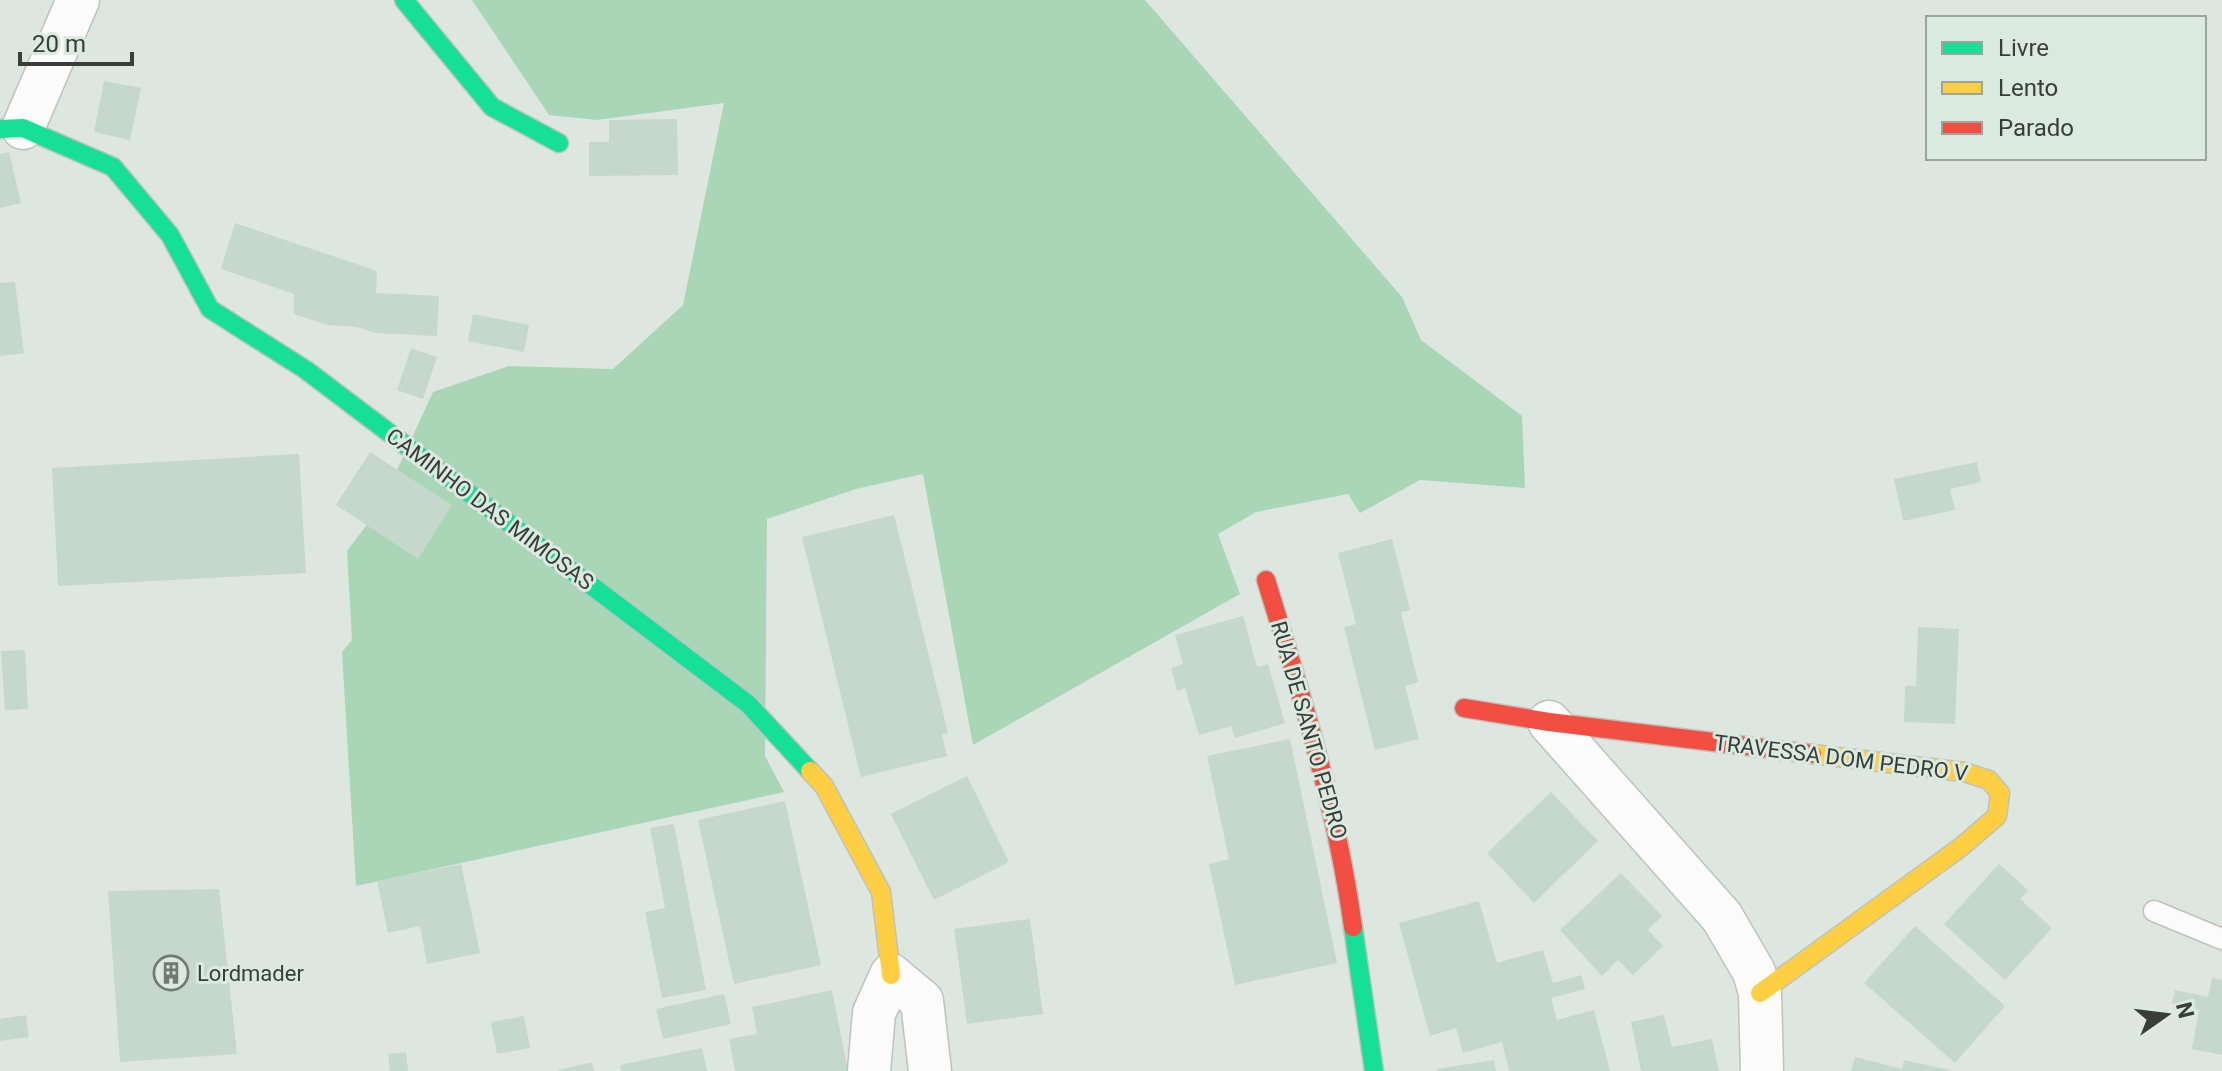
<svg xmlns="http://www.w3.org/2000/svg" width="2222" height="1071" font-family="Roboto,sans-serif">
  <rect width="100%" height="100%" fill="#dee6e0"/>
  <polygon fill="#aad6b8" points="472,0 1145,0 1402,297 1421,340 1522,416 1525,488 1420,480 1360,513 1348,494 1256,512 1218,534 1240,594 973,745 923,474 856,489 767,519 765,756 784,792 356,886 342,652 352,640 347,551 379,509 433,392 509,366 613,369 683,305 724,103 597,120 549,115"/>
  <g fill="#c5d8cb">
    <polygon points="104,81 141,88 130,140 94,132"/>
    <polygon points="677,119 678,175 589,176 589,142 609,142 609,120"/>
    <polygon points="9,152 21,203 0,208 0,154"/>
    <polygon points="235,223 377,271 376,293 439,296 437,336 376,333 357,327 328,325 294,314 294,294 221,269"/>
    <polygon points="15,282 24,353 0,356 0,283"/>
    <polygon points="473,314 529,325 524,352 468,341"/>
    <polygon points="411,348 437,357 423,399 397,390"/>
    <polygon points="370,452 452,505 418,559 336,505"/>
    <polygon points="299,454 306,573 58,586 52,468"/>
    <polygon points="1977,462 1981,482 1950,489 1955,510 1903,521 1894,479"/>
    <polygon points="894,515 948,733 942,735 947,756 861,777 802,537"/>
    <polygon points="1392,539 1410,610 1401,612 1418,682 1405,686 1419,739 1375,750 1344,627 1356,624 1338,553"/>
    <polygon points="1243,616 1257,667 1268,664 1285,723 1235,738 1231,726 1199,735 1185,688 1177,691 1171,668 1183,664 1175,635"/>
    <polygon points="1918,627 1959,629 1955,724 1904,722 1905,686 1916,686"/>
    <polygon points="25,650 28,709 5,710 1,651"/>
    <polygon points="1290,739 1337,963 1235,985 1209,864 1229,859 1207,756"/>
    <polygon points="967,776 1009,862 934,900 891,814"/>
    <polygon points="1551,792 1598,841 1534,903 1487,853"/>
    <polygon points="785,801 821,965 734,984 698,820"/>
    <polygon points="674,824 706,990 662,998 645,912 665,908 650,828"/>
    <polygon points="461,864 480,953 427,964 420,926 388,933 377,881"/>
    <polygon points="1999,864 2028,890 2020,899 2052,928 2005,980 1944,924"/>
    <polygon points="1621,873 1662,916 1648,930 1663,946 1633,975 1618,960 1602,976 1560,930"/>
    <polygon points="219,889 237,1054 120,1062 108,891"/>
    <polygon points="1479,901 1497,963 1543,950 1553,983 1581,975 1585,989 1551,998 1557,1020 1594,1010 1610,1071 1509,1071 1502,1042 1463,1053 1456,1028 1430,1036 1399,923"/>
    <polygon points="1030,919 1043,1014 967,1024 954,929"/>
    <polygon points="1915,926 2005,1006 1955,1063 1864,983"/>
    <polygon points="2212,978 2222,980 2222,1055 2192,1049 2199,1010 2172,1004 2175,990 2208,997"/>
    <polygon points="832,990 848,1071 735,1071 729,1039 757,1034 752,1007"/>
    <polygon points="724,994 731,1024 663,1039 656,1009"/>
    <polygon points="26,1015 29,1037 0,1041 0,1019"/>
    <polygon points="1664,1015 1672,1047 1712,1039 1719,1071 1641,1071 1631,1022"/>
    <polygon points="524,1016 530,1048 497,1054 491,1022"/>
    <polygon points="702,1048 707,1071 621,1071 620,1065"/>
    <polygon points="406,1052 408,1071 390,1071 388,1054"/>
    <polygon points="1855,1057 1902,1069 1904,1060 1954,1071 1851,1071"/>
    <polygon points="1494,1060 1496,1071 1437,1071 1437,1069"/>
    <polygon points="592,1062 594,1071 559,1071 559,1070"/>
  </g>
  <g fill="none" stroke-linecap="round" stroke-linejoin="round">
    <g stroke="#bdc3be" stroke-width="23">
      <polyline id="lane" points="2154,911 2222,939"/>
    </g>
    <g stroke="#bdc3be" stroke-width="45">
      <g id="street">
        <polyline points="23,128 78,0"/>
        <polyline points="1549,722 1722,917 1754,972 1760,993 1762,1071"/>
        <polyline points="869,1071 874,1013 891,975 922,1001 930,1071"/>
      </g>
    </g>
    <g stroke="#bdc3be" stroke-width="21">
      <g id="fast">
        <polyline points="404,0 492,107 559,143"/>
        <polyline points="0,129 23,128 113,167 170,235 210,309 306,370 748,704 810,771"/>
        <polyline points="1353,927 1374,1071"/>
      </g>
    </g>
    <g stroke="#bdc3be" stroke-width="21">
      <g id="slow">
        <polyline points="810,771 824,786 881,892 891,975"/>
        <polyline points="1760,993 1961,847 1997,816 2000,793 1989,780 1964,772 1812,754"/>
      </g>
    </g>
    <g stroke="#bdc3be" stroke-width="21">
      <g id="jam">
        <path d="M1266,580C1302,697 1336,805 1353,927"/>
        <polyline points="1464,708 1549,722 1812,754"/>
      </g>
    </g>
    <use href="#lane" stroke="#fafbfa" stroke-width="20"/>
    <use href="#street" stroke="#fafbfa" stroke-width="42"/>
    <use href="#fast" stroke="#16e098" stroke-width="18"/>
    <use href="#slow" stroke="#ffcf43" stroke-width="18"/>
    <use href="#jam" stroke="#f24e42" stroke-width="18"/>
  </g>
  <defs>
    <g id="building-ring" transform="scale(1.8)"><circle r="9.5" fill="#dbeadf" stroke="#727974" stroke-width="1.5"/><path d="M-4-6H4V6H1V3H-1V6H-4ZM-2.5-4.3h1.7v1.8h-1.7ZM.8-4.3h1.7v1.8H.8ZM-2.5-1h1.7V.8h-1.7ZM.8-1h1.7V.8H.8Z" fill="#727974"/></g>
  </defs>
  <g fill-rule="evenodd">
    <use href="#building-ring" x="171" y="973"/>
  </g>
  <g text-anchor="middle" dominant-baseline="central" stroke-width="6" stroke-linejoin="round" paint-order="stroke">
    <g font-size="22" fill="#383e3a" stroke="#dbeadf">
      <text transform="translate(490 509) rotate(37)">CAMINHO DAS MIMOSAS</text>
      <text transform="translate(1309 730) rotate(74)">RUA DE SANTO PEDRO</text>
      <text transform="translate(1841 758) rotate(7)">TRAVESSA DOM PEDRO V</text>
    </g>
    <g font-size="22" fill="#383e3a" stroke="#dbeadf" text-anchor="start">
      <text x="197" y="973">Lordmader</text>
    </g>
  </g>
  <rect x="1926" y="16" width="280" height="144" fill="#dbeadf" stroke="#9aa59d" stroke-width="2"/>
  <rect x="1942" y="42" width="40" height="12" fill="#16e098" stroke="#9aa59d" stroke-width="2"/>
  <text x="1998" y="56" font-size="24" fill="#383e3a">Livre</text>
  <rect x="1942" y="82" width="40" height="12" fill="#ffcf43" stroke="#9aa59d" stroke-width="2"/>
  <text x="1998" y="96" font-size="24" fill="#383e3a">Lento</text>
  <rect x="1942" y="122" width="40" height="12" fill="#f24e42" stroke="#9aa59d" stroke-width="2"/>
  <text x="1998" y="136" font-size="24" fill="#383e3a">Parado</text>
  <g transform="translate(2166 1015) rotate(76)" stroke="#dbeadf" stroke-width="6" paint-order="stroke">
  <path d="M0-6L14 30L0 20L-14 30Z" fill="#383e3a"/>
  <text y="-12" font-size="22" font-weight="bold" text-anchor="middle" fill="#383e3a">N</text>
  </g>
  <path d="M20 52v12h112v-12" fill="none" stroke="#383e3a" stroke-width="4"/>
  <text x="32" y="52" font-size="24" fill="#383e3a" stroke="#dbeadf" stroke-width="6" paint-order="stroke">20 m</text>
</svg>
